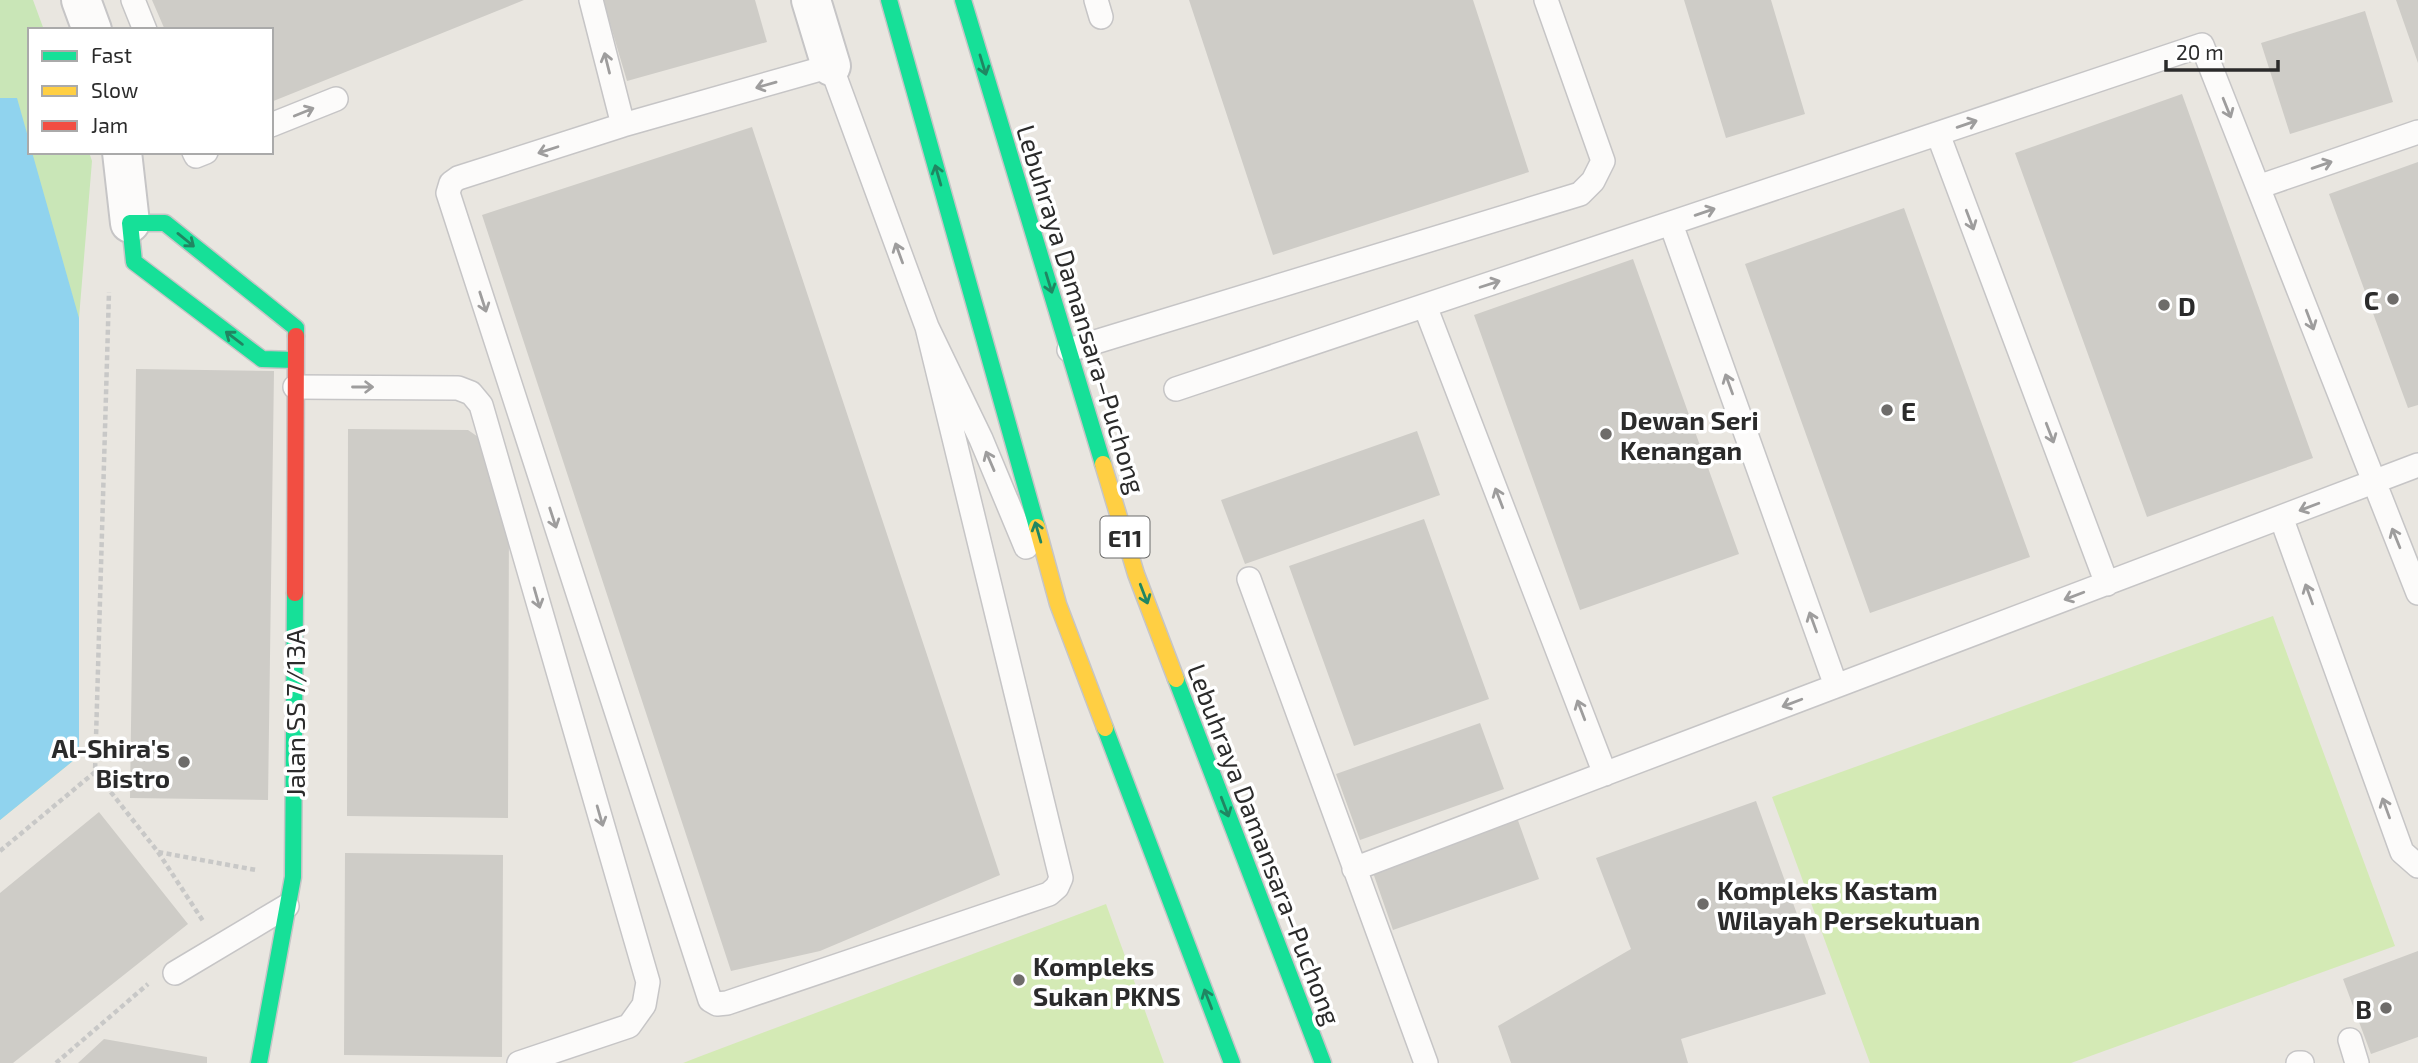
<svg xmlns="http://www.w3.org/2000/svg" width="2418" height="1063" font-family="'Exo 2',sans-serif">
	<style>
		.green { fill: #c9e6b7 }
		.pitch { fill: #d4eab5 }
		.water { fill: #90d3ee }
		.building { fill: #ceccc7 }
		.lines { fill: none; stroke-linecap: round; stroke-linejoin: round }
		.lane-casing { stroke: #c6c5c6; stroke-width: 26 }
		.street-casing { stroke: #c6c5c6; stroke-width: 42 }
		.fast-casing { stroke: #c6c5c6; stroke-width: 19 }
		.slow-casing { stroke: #c6c5c6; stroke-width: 19 }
		.jam-casing { stroke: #c6c5c6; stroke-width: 19 }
		.path { stroke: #c8c8c7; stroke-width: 4.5; stroke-dasharray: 5 3.5; stroke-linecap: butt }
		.lane { stroke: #fcfbfa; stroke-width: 23 }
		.street { stroke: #fcfbfa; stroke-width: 38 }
		.fast { stroke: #16e098; stroke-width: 16 }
		.slow { stroke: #ffcf43; stroke-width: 16 }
		.jam { stroke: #f24e42; stroke-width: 16 }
		.oneway { stroke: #9e9d9d }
		.oneway2 { stroke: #208662 }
		.poi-dot { fill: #6e6c6a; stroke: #fff; stroke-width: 2.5 }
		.labels { text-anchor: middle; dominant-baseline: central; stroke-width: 7; stroke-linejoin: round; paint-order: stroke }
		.shield { fill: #fff; stroke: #6b6b6b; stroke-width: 2 }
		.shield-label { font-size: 24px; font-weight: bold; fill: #2b2b2b }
		.poi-label { font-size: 26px; font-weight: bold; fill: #2b2b2b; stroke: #fff; text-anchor: start }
		.street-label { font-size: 26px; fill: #2b2b2b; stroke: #fff }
	</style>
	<rect width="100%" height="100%" fill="#e9e6e0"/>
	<path class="green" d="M0,0H33L44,30H30V152H89L92,161L79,318V756L0,820Z"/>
	<path class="pitch" d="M2273,616L2395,946L2071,1063H1870L1772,797Z
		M1106,904L1164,1063H683L701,1056Z"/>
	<path class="water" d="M0,98H17L30,144V152H32L79,318V756L0,820Z"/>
	<path class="building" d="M152,0H524L271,102V30H165Z
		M603,0H755L767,42L627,81Z
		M1189,0H1473L1529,172L1273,255Z
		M1684,0H1771L1805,114L1726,138Z
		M2396,0H2418V63Z
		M2365,11L2393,102L2290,134L2261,43Z
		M2182,94L2313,458L2147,517L2015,153Z
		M752,127L1000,875L820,951L731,971L482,215Z
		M2418,162V405L2408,408L2329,194Z
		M1904,208L2030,557L1870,613L1745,264Z
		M1633,259L1739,554L1580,610L1474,315Z
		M136,369L274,371L268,800L130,798Z
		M348,429L468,430L490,445L509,516L508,818L347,816Z
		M1417,431L1440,495L1245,564L1221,500Z
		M1424,519L1489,699L1354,746L1289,566Z
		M1480,723L1504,789L1360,840L1336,774Z
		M1756,801L1826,994L1681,1039L1688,1063H1511L1498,1026L1631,949L1596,858Z
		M99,812L188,924L13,1063H0V893Z
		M1515,812L1539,879L1393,930L1370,864Z
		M345,853L503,855L502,1057L344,1055Z
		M2418,951V1037L2371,1054L2343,979Z
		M104,1039L207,1057V1063H78Z"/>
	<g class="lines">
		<defs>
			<path id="lane" d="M133,0L145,30
				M591,0L623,125
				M1096,0L1101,17
				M271,125L336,99
				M1938,134L2107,584
				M194,152L196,156L206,152
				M2258,187L2418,132
				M1671,224L1836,686
				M1425,306L1605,774
				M927,327L1061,878L1057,887L1049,894L727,1003L717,1004L710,1000L448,193L451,183L458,178L623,125L831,66L927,327L981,439L1026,547
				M1069,350L1580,194L1593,181L1603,161L1546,0
				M295,387L458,388L471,393L481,405L648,982L644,1005L629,1026L519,1063
				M1176,389L2202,45L2418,593
				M2281,517L2402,852L2418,866
				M1249,579L1426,1063
				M1354,869L2418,465
				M175,973L287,906
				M2350,1040L2357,1063
				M2298,1063H2302"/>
			<path id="street" d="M81,0L92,30
				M811,0L831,66
				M122,152L130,223"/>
			<path id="fast" d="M889,0L1037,527
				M963,0L1103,464
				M295,360L262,359L134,262L130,223H165L296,328V336
				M1176,679L1323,1063
				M1105,728L1232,1063
				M259,1063L293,877L295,593"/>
			<path id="slow" d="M1103,464L1136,574L1176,679
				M1037,527L1058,604L1105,728"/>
			<path id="jam" d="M295,593L296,336"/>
		</defs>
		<use href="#lane" class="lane-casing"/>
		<use href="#street" class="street-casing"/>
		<use href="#fast" class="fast-casing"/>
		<use href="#slow" class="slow-casing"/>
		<use href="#jam" class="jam-casing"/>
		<path class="path" d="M95,772L158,852L256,870
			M0,851L95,772L109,292
			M158,852L203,921
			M56,1063L148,984"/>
		<use href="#lane" class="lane"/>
		<use href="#street" class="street"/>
		<use href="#fast" class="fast"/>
		<use href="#slow" class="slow"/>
		<use href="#jam" class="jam"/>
	</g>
	<defs><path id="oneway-shaft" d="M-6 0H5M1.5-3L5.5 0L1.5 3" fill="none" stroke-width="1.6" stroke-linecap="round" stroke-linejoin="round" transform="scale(1.75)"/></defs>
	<g class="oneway">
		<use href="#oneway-shaft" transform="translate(607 63) rotate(-104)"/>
		<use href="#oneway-shaft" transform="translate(766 85) rotate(164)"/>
		<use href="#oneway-shaft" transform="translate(2227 108) rotate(68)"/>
		<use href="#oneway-shaft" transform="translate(304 112) rotate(-22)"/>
		<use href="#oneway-shaft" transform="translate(1967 124) rotate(-19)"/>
		<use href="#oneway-shaft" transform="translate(548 150) rotate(162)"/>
		<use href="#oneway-shaft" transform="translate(2322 165) rotate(-19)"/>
		<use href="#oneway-shaft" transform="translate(1705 212) rotate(-19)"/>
		<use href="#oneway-shaft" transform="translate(1970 220) rotate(69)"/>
		<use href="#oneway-shaft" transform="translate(899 253) rotate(-110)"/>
		<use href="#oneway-shaft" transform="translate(1490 284) rotate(-18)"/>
		<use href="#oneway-shaft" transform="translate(483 302) rotate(72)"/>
		<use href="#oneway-shaft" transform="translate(2310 320) rotate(69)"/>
		<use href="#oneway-shaft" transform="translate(1729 384) rotate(-110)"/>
		<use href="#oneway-shaft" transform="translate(363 387)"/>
		<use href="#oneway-shaft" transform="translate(2050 433) rotate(69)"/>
		<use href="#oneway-shaft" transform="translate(990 461) rotate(-113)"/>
		<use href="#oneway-shaft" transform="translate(1499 498) rotate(-111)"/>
		<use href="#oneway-shaft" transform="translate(2309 507) rotate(159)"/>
		<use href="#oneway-shaft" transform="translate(553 518) rotate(72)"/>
		<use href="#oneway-shaft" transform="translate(2396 538) rotate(-112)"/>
		<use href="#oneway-shaft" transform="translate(2309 594) rotate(-110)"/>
		<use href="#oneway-shaft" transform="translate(2074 596) rotate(159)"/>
		<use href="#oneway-shaft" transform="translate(537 598) rotate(74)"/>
		<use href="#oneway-shaft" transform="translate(1813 622) rotate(-110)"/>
		<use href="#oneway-shaft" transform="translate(1792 703) rotate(159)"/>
		<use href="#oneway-shaft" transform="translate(1581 710) rotate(-111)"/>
		<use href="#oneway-shaft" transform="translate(2386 808) rotate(-110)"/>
		<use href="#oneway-shaft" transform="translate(600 816) rotate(74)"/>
	</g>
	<g class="oneway2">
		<use href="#oneway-shaft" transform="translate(983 65) rotate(73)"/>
		<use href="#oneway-shaft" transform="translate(938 175) rotate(-106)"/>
		<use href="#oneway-shaft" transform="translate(186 240) rotate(39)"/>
		<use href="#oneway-shaft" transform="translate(1049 283) rotate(73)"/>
		<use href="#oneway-shaft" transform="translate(234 338) rotate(-143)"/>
		<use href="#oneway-shaft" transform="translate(1038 532) rotate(-106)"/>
		<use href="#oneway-shaft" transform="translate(1144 594) rotate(69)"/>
		<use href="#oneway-shaft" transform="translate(1225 807) rotate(69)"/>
		<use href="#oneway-shaft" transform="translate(1208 999) rotate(-111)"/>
	</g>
	<g class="poi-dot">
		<circle cx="2393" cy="299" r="7"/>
		<circle cx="2164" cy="305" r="7"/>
		<circle cx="1887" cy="410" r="7"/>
		<circle cx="1606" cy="434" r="7"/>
		<circle cx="184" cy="762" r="7"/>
		<circle cx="1703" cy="904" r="7"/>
		<circle cx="1019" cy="980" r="7"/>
		<circle cx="2386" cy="1008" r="7"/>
	</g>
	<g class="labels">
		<rect class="shield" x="1100.5" y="516.5" width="49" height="41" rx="5"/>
		<g class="shield-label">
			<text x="1125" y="537">E11</text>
		</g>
		<g class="poi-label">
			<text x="2379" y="299" text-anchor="end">C</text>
			<text x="2178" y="305">D</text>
			<text x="1901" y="410">E</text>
			<text x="1620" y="419">Dewan Seri<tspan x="1620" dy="30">Kenangan</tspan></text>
			<text x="170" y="747" text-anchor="end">Al-Shira's<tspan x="170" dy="30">Bistro</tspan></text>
			<text x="1717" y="889">Kompleks Kastam<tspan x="1717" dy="30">Wilayah Persekutuan</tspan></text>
			<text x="1033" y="965">Kompleks<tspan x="1033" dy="30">Sukan PKNS</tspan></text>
			<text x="2372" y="1008" text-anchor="end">B</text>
		</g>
		<g class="street-label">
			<text transform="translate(1082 309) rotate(73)">Lebuhraya Damansara–Puchong</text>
			<text transform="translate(294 713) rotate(-90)">Jalan SS 7/13A</text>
			<text transform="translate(1265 844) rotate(69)">Lebuhraya Damansara–Puchong</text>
		</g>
	</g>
	<rect x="28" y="28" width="245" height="126" fill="#ffffff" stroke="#aaaaaa" stroke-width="2"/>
	<rect x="42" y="51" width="35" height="10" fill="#16e098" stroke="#aaaaaa" stroke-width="2"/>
	<text x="91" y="63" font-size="21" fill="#2b2b2b">Fast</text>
	<rect x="42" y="86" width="35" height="10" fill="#ffcf43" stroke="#aaaaaa" stroke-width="2"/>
	<text x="91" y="98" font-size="21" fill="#2b2b2b">Slow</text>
	<rect x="42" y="121" width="35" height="10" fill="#f24e42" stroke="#aaaaaa" stroke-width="2"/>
	<text x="91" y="133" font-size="21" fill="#2b2b2b">Jam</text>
	<path d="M2166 60v10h112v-10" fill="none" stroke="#2b2b2b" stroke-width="3.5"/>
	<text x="2176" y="60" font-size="21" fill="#2b2b2b" stroke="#ffffff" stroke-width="5" paint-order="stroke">20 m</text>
</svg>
